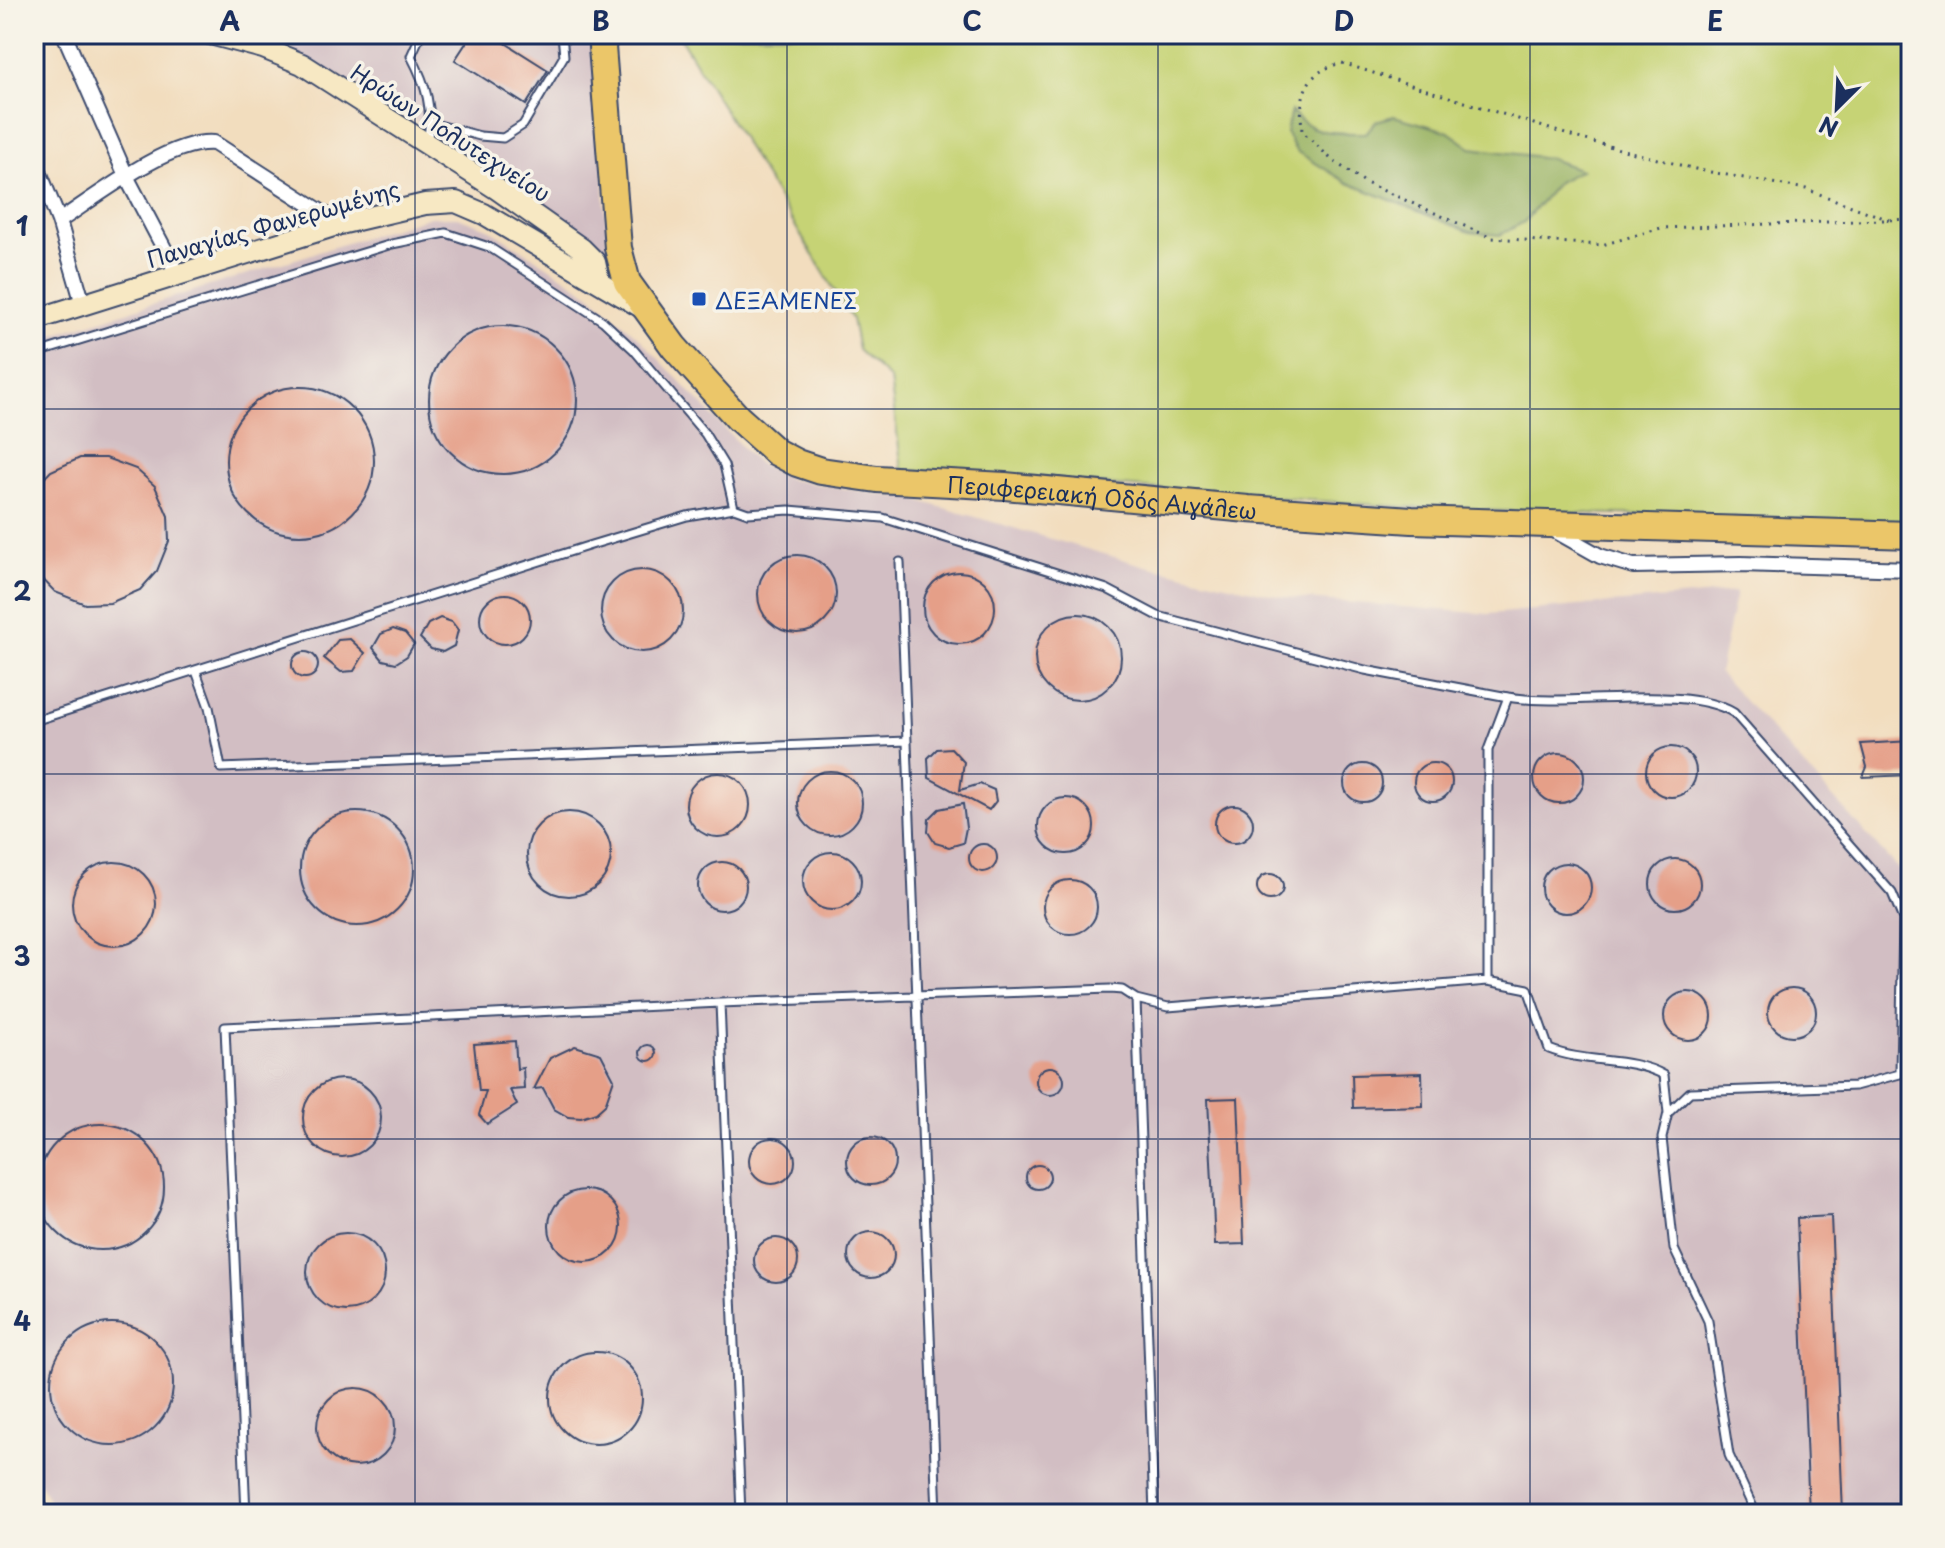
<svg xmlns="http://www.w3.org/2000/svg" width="1945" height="1548" font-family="'Playpen Sans',sans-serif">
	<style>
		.industrial { fill: #d2bec3 }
		.green { fill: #c6d374; stroke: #708169; stroke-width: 2 }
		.forest { fill: #9cb566; stroke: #5c7262; stroke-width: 2 }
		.building { fill: #e59f88 }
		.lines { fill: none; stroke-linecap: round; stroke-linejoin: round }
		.lane-casing { stroke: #3b496c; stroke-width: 11 }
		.street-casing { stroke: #3b496c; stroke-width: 18 }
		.secondary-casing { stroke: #3b496c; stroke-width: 24 }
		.highway-casing { stroke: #3b496c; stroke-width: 30 }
		.path { stroke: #3b496c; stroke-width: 3; stroke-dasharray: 2 6; stroke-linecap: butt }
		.lane { stroke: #fff; stroke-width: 7 }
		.street { stroke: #fff; stroke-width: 14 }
		.secondary { stroke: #f7e8c3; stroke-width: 20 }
		.highway { stroke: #ebc669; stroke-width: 26 }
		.grid { fill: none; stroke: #1b2f5e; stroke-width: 2; stroke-opacity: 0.55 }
		.transit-dot { fill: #1a4fb4; stroke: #f7f3e8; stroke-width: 3 }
		.labels { text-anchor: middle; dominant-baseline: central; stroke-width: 7; stroke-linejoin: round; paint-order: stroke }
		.street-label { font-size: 22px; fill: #1b2f5e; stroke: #f7f3e8 }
		.transit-label { font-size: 22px; fill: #164399; stroke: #f7f3e8; text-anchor: start }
		.neatline { fill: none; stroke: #1b2f5e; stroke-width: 3 }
		.grid-label { font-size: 26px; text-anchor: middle; font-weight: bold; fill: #1b2f5e }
	</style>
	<rect width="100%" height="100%" fill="#f7f3e8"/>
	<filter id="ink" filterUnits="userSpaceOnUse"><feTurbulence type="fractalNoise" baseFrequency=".0125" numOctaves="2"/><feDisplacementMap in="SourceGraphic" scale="16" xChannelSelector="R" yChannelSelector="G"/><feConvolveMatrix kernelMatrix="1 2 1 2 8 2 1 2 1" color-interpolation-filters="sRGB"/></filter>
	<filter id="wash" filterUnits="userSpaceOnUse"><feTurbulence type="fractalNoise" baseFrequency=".006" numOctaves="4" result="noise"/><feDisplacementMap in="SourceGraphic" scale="32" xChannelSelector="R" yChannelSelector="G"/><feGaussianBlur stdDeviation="1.8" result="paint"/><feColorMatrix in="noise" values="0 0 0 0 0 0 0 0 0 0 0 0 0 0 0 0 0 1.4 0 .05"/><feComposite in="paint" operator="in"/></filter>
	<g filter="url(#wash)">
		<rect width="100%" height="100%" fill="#f2ddbe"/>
		<path class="industrial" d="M304,34H597L607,250L386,100L291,52Z
			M430,217H457L488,228L587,292L639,338L756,462L791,480L916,500L1146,566L1283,597L1488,614L1736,592L1719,673L1911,883V1514H55L34,1471V341Z"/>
		<path class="green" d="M678,34H1911V522L1430,509L902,470L890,379L858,350L852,319Z"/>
		<path class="forest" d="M1291,111C1313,136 1335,133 1366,133L1376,121L1394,116L1447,131L1471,148L1548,158L1581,170L1558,182L1524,222L1500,235L1470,232L1348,183L1296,151L1286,132Z"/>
		<g id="blocks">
			<path class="building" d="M472,34H491L548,70L526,105L455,60Z
				M429 400a74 74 0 1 1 148 0a74 74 0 1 1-148 0Z
				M226 461a74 74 0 1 1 148 0a74 74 0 1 1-148 0Z
				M80,458H106L136,469L155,486L168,516L169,541L157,571L140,590L110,603L85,604L55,592L34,570V489L51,471Z
				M758 594a39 39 0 1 1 78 0a39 39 0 1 1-78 0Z
				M601 611a41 41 0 1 1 82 0a41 41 0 1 1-82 0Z
				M923 608a36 36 0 1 1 72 0a36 36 0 1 1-72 0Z
				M480 619a25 25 0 1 1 50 0a25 25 0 1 1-50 0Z
				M1035 657a43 43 0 1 1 86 0a43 43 0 1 1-86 0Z
				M440,618L452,622L458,630L454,646L443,652L431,649L420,638L428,624Z
				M393,629L405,633L414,644L407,656L396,663L383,660L373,648L381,634Z
				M350,639L365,653L354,671L341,672L324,658L338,640Z
				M292 665a13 13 0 1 1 26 0a13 13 0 1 1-26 0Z
				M1911,741V775L1863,777L1867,767L1861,744Z
				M1646 772a25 25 0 1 1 50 0a25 25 0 1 1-50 0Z
				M951,748L964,762L960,790L980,784L994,790L996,801L989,810L929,778L928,758L937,749Z
				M1534 778a25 25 0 1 1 50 0a25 25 0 1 1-50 0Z
				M1414 782a19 19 0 1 1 38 0a19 19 0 1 1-38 0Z
				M1344 783a19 19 0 1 1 38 0a19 19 0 1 1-38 0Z
				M798 803a32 32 0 1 1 64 0a32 32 0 1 1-64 0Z
				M686 805a32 32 0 1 1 64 0a32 32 0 1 1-64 0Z
				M1038 826a28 28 0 1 1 56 0a28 28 0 1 1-56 0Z
				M963,804L966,828L963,843L949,847L935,843L928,832L929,819L939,809Z
				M1215 824a19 19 0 1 1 38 0a19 19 0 1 1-38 0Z
				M300 869a57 57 0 1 1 114 0a57 57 0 1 1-114 0Z
				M527 854a42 42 0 1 1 84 0a42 42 0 1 1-84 0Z
				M969 858a14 14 0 1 1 28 0a14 14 0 1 1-28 0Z
				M803 881a29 29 0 1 1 58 0a29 29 0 1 1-58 0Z
				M1650 884a25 25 0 1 1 50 0a25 25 0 1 1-50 0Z
				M698 886a24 24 0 1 1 48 0a24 24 0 1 1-48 0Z
				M72 904a42 42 0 1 1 84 0a42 42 0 1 1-84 0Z
				M1541 888a25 25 0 1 1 50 0a25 25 0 1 1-50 0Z
				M1257 887a13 13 0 1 1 26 0a13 13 0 1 1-26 0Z
				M1043 907a27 27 0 1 1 54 0a27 27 0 1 1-54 0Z
				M1768 1012a24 24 0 1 1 48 0a24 24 0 1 1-48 0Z
				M1664 1016a24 24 0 1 1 48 0a24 24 0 1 1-48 0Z
				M515,1041L517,1069L523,1068L524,1089L510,1090L517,1105L487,1124L479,1115L486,1091H479L474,1044Z
				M640 1053a8 8 0 1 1 16 0a8 8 0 1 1-16 0Z
				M575,1046L601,1054L614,1079L605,1105L596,1113L581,1118L568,1117L554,1109L543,1088L534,1089L550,1058Z
				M1036 1081a14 14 0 1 1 28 0a14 14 0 1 1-28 0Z
				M1422,1073L1423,1106L1353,1108L1352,1075Z
				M303 1118a39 39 0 1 1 78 0a39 39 0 1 1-78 0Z
				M1238,1098L1244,1244L1215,1245L1208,1099Z
				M38 1187a63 63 0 1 1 126 0a63 63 0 1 1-126 0Z
				M847 1161a24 24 0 1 1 48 0a24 24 0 1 1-48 0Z
				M749 1161a23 23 0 1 1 46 0a23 23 0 1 1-46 0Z
				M1026 1177a12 12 0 1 1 24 0a12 12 0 1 1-24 0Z
				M549 1226a36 36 0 1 1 72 0a36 36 0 1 1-72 0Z
				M1831,1216L1843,1514H1809L1797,1218Z
				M848 1255a23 23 0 1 1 46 0a23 23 0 1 1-46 0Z
				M307 1272a39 39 0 1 1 78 0a39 39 0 1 1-78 0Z
				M754 1260a22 22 0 1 1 44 0a22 22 0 1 1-44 0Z
				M51 1384a61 61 0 1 1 122 0a61 61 0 1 1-122 0Z
				M550 1398a46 46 0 1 1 92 0a46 46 0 1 1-92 0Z
				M317 1427a39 39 0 1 1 78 0a39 39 0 1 1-78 0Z"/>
		</g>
	</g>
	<g filter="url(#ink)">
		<use href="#blocks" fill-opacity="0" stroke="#3b496c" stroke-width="2"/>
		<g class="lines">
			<defs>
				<path id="lane" d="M421,34L411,56C426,84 434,110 427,142
					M431,123L480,136L503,138L523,125L564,56L562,34
					M34,354L392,244L446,233L489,247L603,321L634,350L705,434L724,465L734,508L748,513L789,510L883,518L1107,589L1158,616L1365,670L1508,697
					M900,562L937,1514
					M196,671L209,707L221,768L907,741
					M34,721L591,545L687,516L734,508
					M1488,981L1528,989L1549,1049C1586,1064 1629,1056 1664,1075L1668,1113L1662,1138L1674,1249L1708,1321L1729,1455L1756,1514
					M1136,999L1168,1007L1488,981V750L1508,697C1572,708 1685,683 1734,713L1892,893L1903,919L1900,1071
					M720,1003L741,1514
					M1668,1113L1690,1092L1855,1086L1911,1071
					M34,1492L47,1514
					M246,1514L225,1027L720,1003L1110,989L1122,990L1136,999L1154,1514"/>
				<path id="street" d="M64,34L127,178L178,275
					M34,159L59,221L83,304
					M59,221C97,196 170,139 214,143L340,224
					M1552,529L1600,556L1633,566L1741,564L1911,569"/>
				<path id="secondary" d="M210,34L263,48L302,64L497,189L582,249L595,262L599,281
					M34,320L340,224L425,204L456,202L484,214L641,307"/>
				<g id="highway">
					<path id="s1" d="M605,34L602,47L618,248L627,282L674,347L738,418L776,452L797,463L821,471L877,479L1005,486L1248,509L1412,520L1911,535"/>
				</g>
			</defs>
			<use href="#lane" class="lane-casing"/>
			<use href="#street" class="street-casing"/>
			<use href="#secondary" class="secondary-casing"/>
			<use href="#highway" class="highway-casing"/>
			<path class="path" d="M1889,220L1806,189L1699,170L1578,138L1342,63C1304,72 1299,95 1302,131L1332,160L1366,183L1492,238L1602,245L1661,228L1911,219"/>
			<use href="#lane" class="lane"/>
			<use href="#street" class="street"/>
			<use href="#secondary" class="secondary"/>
			<use href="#highway" class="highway"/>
		</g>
	</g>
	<path class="grid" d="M415,34V1514M787,34V1514M1158,34V1514M1530,34V1514M34,409H1911M34,774H1911M34,1139H1911"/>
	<rect class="transit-dot" x="691" y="291" width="16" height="16" rx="4"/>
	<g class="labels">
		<g class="street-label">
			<text transform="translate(451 132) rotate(33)">Ηρώων Πολυτεχνείου</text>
			<text transform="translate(273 223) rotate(-16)">Παναγίας Φανερωμένης</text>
			<text stroke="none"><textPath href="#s1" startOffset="808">Περιφερειακή Οδός Αιγάλεω</textPath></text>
		</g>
		<g class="transit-label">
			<text x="715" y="299">ΔΕΞΑΜΕΝΕΣ</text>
		</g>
	</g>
	<rect width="1945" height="1548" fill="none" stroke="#f7f3e8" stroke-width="88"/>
	<g transform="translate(1837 108) rotate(204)" stroke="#f7f3e8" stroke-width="6" paint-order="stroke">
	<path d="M0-6L14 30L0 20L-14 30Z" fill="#1b2f5e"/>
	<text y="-12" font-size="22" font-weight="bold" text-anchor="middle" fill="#1b2f5e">N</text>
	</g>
	<rect x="44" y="44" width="1857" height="1460" class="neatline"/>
	<g class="grid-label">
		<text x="230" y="31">A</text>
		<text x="601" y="31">B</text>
		<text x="972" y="31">C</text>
		<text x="1344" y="31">D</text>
		<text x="1715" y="31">E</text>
		<text x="22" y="236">1</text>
		<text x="22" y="601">2</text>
		<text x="22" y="966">3</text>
		<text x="22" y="1331">4</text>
	</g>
</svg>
